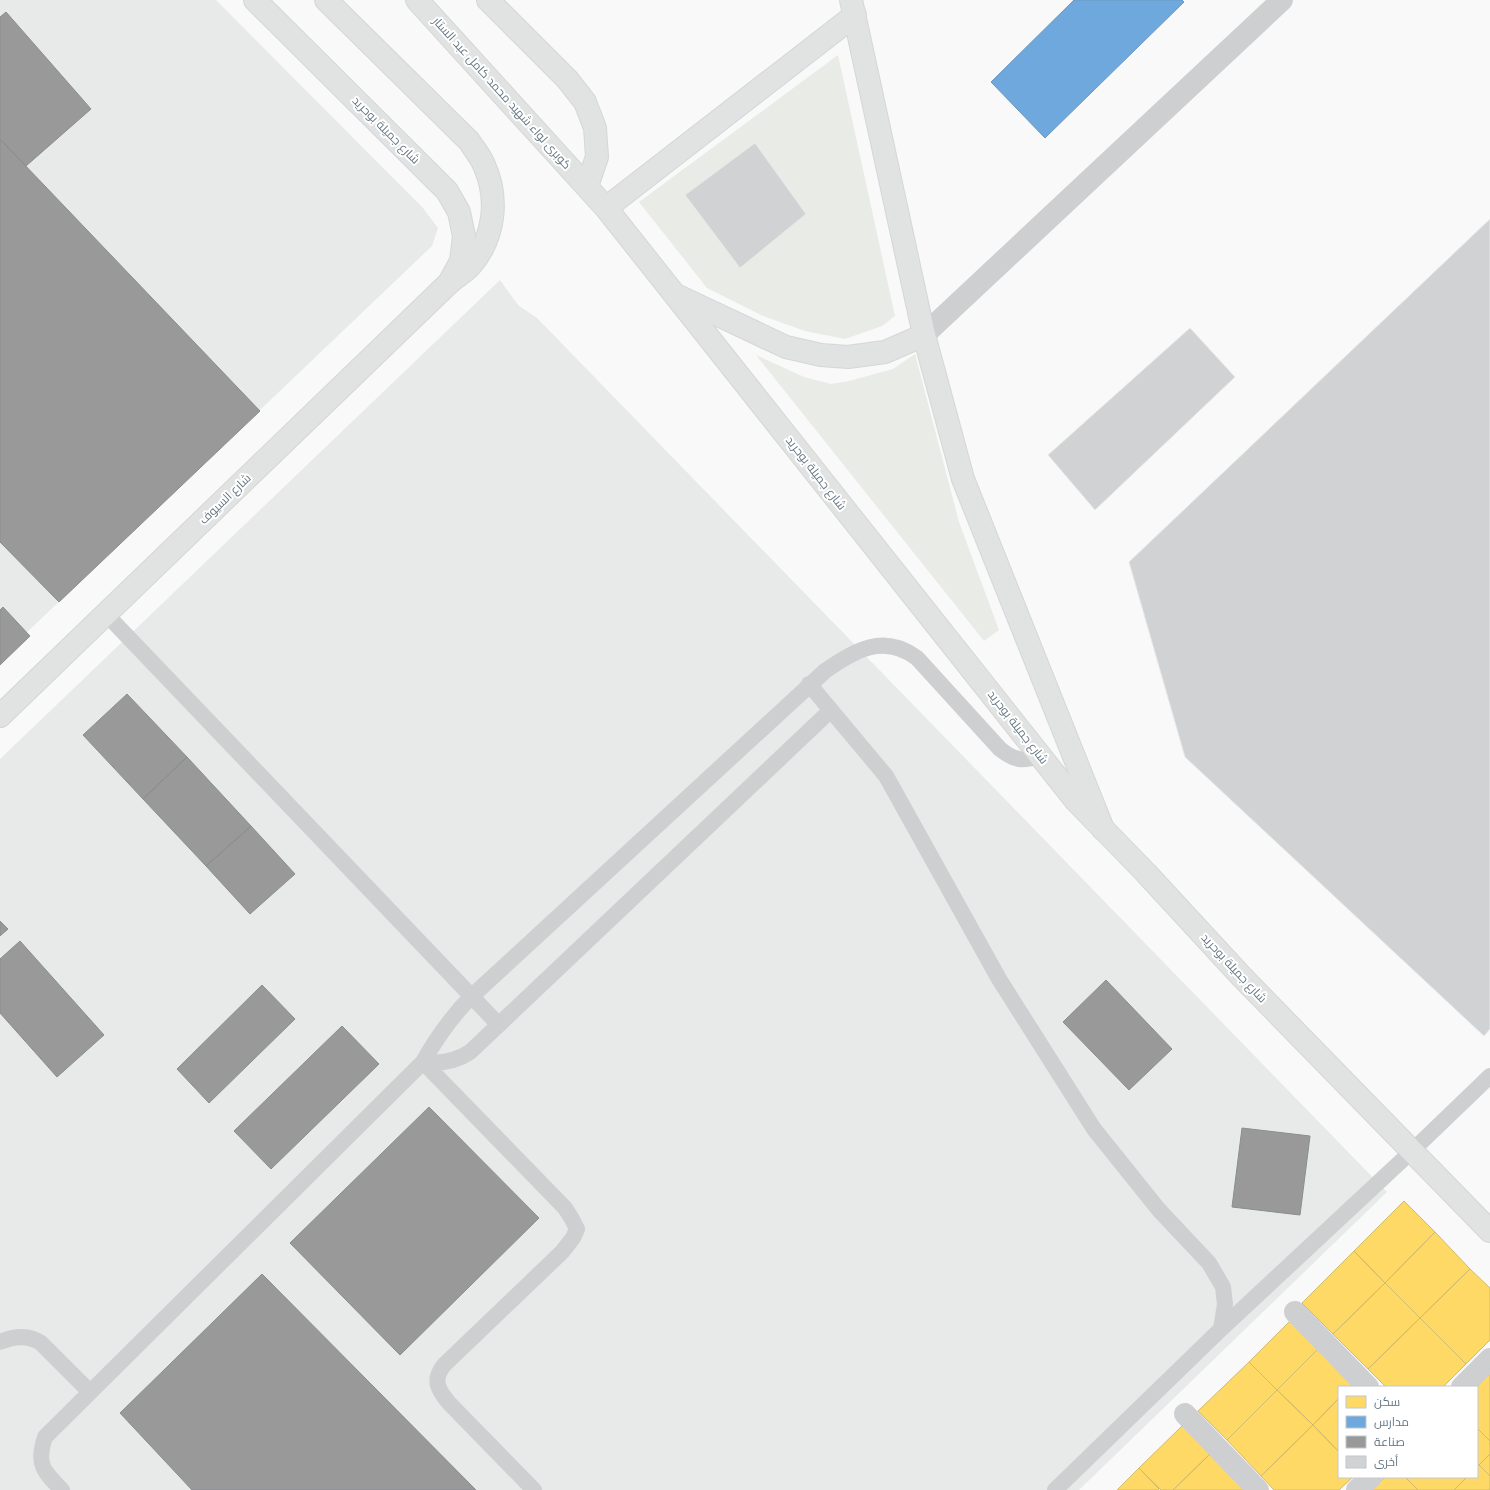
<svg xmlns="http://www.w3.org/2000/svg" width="1490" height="1490" font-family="'DM Sans',Cairo,sans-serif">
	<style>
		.built { fill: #e8e9e9 }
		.green { fill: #e8ebe6 }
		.homes { fill: #ffd966; stroke: #d1bb6f }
		.schools { fill: #6fa8dc; stroke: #6c99c1 }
		.industry { fill: #999; stroke: #898e92 }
		.building { fill: #d0d2d3; stroke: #e8e8e8 }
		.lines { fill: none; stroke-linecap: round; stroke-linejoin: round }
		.secondary-casing { stroke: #d5d6d7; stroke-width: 24 }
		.primary-casing { stroke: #d5d6d7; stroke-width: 24 }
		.lane { stroke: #cecfd0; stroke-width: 16 }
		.street { stroke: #cecfd0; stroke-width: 22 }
		.secondary { stroke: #e1e2e2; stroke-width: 22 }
		.primary { stroke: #e1e2e2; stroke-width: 22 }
		.labels { text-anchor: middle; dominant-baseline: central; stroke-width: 4; stroke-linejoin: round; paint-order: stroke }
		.street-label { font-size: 12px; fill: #657683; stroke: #fff }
	</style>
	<rect width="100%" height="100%" fill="#f9f9f9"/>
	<path class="built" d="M0,0H216L423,208L438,228L432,246L0,658Z
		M500,280L518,305L537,318L1387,1192L1079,1490H0V759Z"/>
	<path class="green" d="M838,55L895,316L882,326L845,339L805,331L763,316L707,288L639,202Z
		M915,354L959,522L999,630L984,641L756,355L804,377L831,384L849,381L893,369Z"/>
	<path class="homes" d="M1404,1201L1435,1232L1385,1283L1354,1251Z
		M1435,1232L1470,1269L1420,1318L1385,1283Z
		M1354,1251L1385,1283L1333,1334L1302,1303Z
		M1470,1269L1490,1288V1340L1466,1364L1420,1318Z
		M1385,1283L1420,1318L1368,1369L1333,1334Z
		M1293,1318L1320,1347L1277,1390L1249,1362Z
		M1420,1318L1466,1364L1443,1387H1386L1368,1369Z
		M1320,1347L1354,1382L1350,1387H1339V1398L1313,1425L1277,1390Z
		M1249,1362L1277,1390L1227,1440L1198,1411Z
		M1490,1371V1441L1477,1428V1387Z
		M1277,1390L1313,1425L1261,1476L1227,1440Z
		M1339,1398V1452L1313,1425Z
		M1183,1425L1210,1454L1173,1490H1161L1139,1468Z
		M1313,1425L1339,1452V1477H1353L1339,1490H1274L1261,1476Z
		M1477,1428L1490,1441V1454L1477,1467Z
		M1210,1454L1244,1490H1173Z
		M1490,1454V1476L1479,1465Z
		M1479,1465L1490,1476V1490H1454L1467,1477H1477V1467Z
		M1139,1468L1159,1489L1158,1490H1117Z
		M1385,1477H1405L1418,1490H1372Z
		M1405,1477H1467L1454,1490H1418Z"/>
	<path class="schools" d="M1074,0H1182L1184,2L1045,138L991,82Z"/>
	<path class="industry" d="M6,12L91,109L26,166L0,139V17Z
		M0,139L260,411L59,602L0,542Z
		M3,607L30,636L0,665V610Z
		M127,694L187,757L143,799L83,735Z
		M187,757L251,826L206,866L143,799Z
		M251,826L295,874L250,914L206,866Z
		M0,921L8,929L0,936Z
		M20,941L104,1035L57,1077L0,1013V959Z
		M1106,980L1172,1049L1129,1090L1063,1022Z
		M262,985L295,1019L209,1103L177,1069Z
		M342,1026L379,1064L271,1169L234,1131Z
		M429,1107L539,1218L400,1355L290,1243Z
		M1242,1128L1310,1136L1300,1215L1232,1207Z
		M262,1274L476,1490H192L120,1413Z"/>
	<path class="building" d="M755,143L806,214L740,268L685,195Z
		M1490,219V1029L1484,1036L1185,757L1129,562Z
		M1190,328L1235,377L1095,510L1048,455Z"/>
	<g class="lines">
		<defs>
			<path id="secondary" d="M851,0L924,335L963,479L1103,829
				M0,716L449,283L461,261L464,236L459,212L447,191L255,0"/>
			<path id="primary" d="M326,0L469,141C474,149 481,157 484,165C499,198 495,237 471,265C465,272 456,277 449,283
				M417,0L606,208L1076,801L1146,873L1241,976L1490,1231
				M488,0L567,79L585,102L595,128L597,157L587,186
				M606,208L855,15
				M678,296L786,347L821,355L848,357L885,352L924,335"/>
		</defs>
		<use href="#secondary" class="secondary-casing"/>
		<use href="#primary" class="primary-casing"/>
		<path class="lane" d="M106,614L499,1025
			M809,684L886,776L999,979L1094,1129L1159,1210L1209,1263L1223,1287L1225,1304L1221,1329
			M423,1062L565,1208L572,1219L577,1229L573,1238L562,1252L444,1365C432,1380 438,1390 449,1403L534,1490
			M423,1062C440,1064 455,1062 470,1052L831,710
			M0,1342C14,1336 29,1335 41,1343L90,1392
			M62,1490C43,1471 36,1464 45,1437L423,1062C437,1037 452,1016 472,996L825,671C855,650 884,633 917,658L1000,749C1015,761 1023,762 1040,755
			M1055,1490L1221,1329L1412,1151L1490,1076"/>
		<path class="street" d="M924,335L1282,0
			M1295,1312L1368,1387
			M1462,1387L1490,1359
			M1185,1414L1258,1490
			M1357,1490L1371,1477"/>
		<use href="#secondary" class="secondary"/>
		<use href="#primary" class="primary"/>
	</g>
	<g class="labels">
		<g class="street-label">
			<text transform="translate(502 93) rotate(48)">كوبرى لواء شهيد محمد كامل عبد الستار</text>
			<text transform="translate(386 130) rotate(45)">شارع جميلة بوحريد</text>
			<text transform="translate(816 473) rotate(52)">شارع جميلة بوحريد</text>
			<text transform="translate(225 499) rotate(-44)">شارع السيوف</text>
			<text transform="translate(1018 727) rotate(52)">شارع جميلة بوحريد</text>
			<text transform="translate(1234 968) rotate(47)">شارع جميلة بوحريد</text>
		</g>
	</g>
	<rect x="1338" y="1386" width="140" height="92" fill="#ffffff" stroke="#c1c8cd"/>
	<rect x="1346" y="1396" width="20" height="12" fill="#ffd966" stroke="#c1c8cd"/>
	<text x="1374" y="1406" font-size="12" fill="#657683">سكن</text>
	<rect x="1346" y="1416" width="20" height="12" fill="#6fa8dc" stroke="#c1c8cd"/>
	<text x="1374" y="1426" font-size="12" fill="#657683">مدارس</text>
	<rect x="1346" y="1436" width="20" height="12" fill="#999999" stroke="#c1c8cd"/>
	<text x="1374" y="1446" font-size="12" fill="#657683">صناعة</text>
	<rect x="1346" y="1456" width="20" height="12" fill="#d0d2d3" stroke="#c1c8cd"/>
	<text x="1374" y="1466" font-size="12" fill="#657683">أخرى</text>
</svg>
